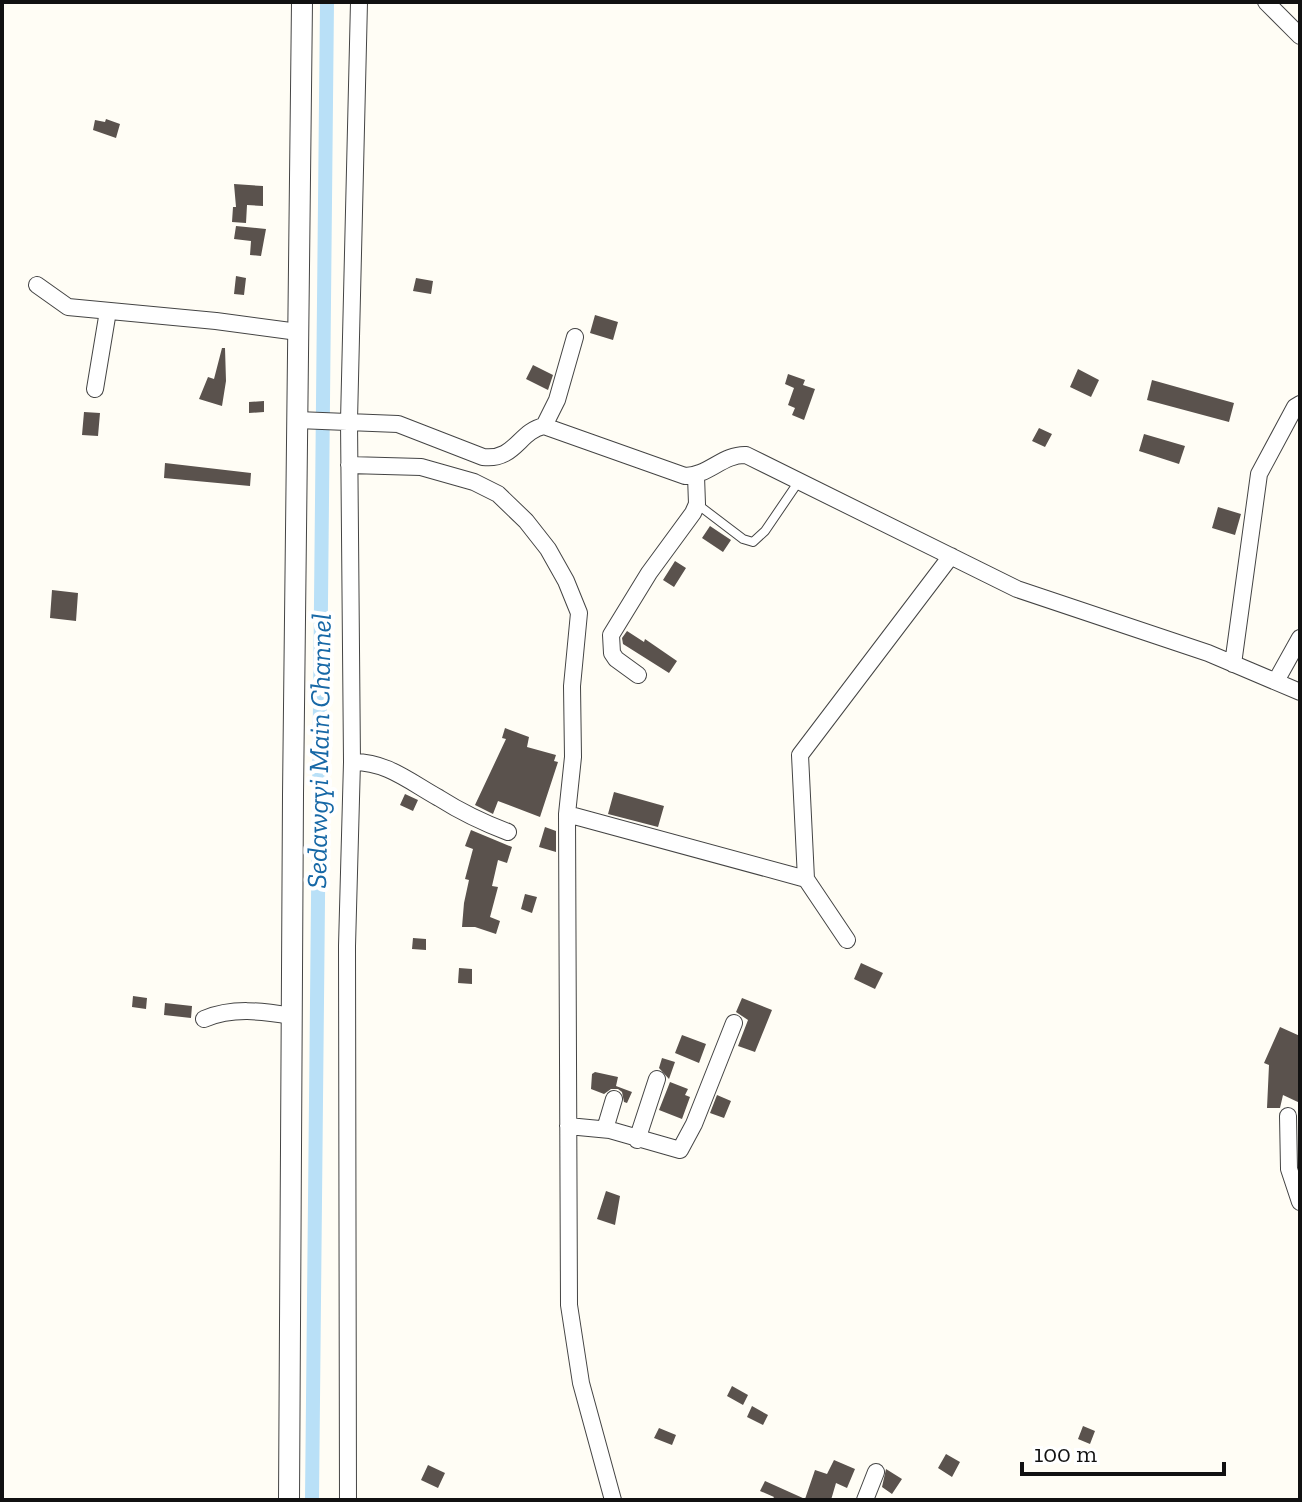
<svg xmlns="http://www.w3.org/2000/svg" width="1302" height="1502" font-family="'Zilla Slab',serif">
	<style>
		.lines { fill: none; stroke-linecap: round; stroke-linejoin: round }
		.canal { stroke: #b9e0f7; stroke-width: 14 }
		.building { fill: #5a524d }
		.service-casing { stroke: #444; stroke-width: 10 }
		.minor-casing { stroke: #444; stroke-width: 18 }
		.tertiary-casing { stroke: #444; stroke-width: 22 }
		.service { stroke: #fff; stroke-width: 8 }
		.minor { stroke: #fff; stroke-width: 16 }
		.tertiary { stroke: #fff; stroke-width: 20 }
		.labels { text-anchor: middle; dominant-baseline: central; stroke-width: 8; stroke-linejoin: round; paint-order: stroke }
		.water-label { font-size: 28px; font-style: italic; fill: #1768a6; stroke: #fff }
	</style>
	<rect width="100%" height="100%" fill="#fffdf5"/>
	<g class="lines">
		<path class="canal" d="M312,1500L327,2"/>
	</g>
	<path class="building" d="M106,119L120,124L116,138L93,130L95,120L105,122Z
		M234,184L263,186V206L247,205L246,223L232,222L233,207H236Z
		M236,226L266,229L261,256L250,255L251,241L234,239Z
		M236,276L246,278L244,295L234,294Z
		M416,278L433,281L431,294L413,291Z
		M595,315L618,322L613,340L590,333Z
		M222,348H225L226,381L222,406L199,399L208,377L214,379Z
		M533,365L553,375L548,390L526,379Z
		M1078,369L1099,380L1091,397L1070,387Z
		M788,374L805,380L803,385L815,389L804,420L792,415L795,408L788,405L794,388L785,384Z
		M1152,380L1234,403L1229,422L1147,400Z
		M264,401V412L249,413V402Z
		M84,412L100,413L98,436L82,435Z
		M1039,428L1052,434L1045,447L1032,441Z
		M1144,434L1185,446L1179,464L1139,451Z
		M165,463L251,473L250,486L164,478Z
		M1218,507L1241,514L1235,535L1212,528Z
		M710,526L731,540L723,552L702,538Z
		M675,561L686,568L674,587L663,580Z
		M52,590L78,593L76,621L50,618Z
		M627,631L644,642L645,639L677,661L669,673L623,644L622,638Z
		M505,728L529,737L527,747L556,755L554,761L558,762L540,817L498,801L493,814L475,805L506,739L502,738Z
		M614,792L664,806L658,827L608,814Z
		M405,794L418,800L413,811L400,805Z
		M545,827L556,831V852L539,847Z
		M471,830L512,847L507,863L498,860L492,886L498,887L490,917L500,921L496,934L475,927H462L464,903L469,880L465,879L473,849L465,846Z
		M525,894L537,897L532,913L521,909Z
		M413,938L426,939V950L412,949Z
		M861,963L883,973L875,989L854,979Z
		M459,968L472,969V984L458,983Z
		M133,996L147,998L146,1009L132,1007Z
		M742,998L772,1010L755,1052L738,1046L748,1020L736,1012Z
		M165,1003L192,1006L191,1018L164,1015Z
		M1280,1027L1300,1036V1103L1283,1095L1280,1108H1267L1269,1065L1264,1063Z
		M682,1035L706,1044L699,1063L675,1053Z
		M662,1058L675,1062L669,1079L659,1068Z
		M595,1072L618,1077L616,1086L632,1092L627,1103L624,1102L622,1092L618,1089H611L604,1094L591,1089L592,1074Z
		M670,1082L688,1089L685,1095L690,1097L682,1119L659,1110Z
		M717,1095L731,1101L724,1118L710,1113Z
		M606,1191L620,1196L615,1225L597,1219Z
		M732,1386L748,1395L743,1405L727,1396Z
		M752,1406L768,1415L763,1425L747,1417Z
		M1083,1426L1095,1431L1090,1444L1078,1439Z
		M659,1428L676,1435L672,1445L654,1438Z
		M946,1454L960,1462L952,1477L938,1468Z
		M834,1460L855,1469L847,1488L836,1483L831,1500H772L774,1497L760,1491L765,1481L805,1499L815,1470L827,1474Z
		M428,1465L445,1473L438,1488L421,1480Z
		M886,1469L902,1479L892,1494L882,1487Z"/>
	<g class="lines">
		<defs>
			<path id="service" d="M697,504L743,539L753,542L765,531L799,481"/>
			<path id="minor" d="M1266,2L1300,36
				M37,285L68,307L216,321L298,332
				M95,389L108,311
				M297,420L398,424L483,457C515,461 519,431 544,426L685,476C708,476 723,454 746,455L1017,589L1208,653L1300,692
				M544,426L557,400L575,337
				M349,465L421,467L474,482L498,494L526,521L548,549L566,581L579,613L572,686L573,757L567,814L569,1305L581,1383L613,1500
				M1233,664L1259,474L1295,407L1300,404
				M638,675L616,659L612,653L611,635L649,573L693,513L697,504L696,476
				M1276,681L1300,638
				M352,762C386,761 410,782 439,798C461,812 484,823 508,832
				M567,814L806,879L800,755L951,556
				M806,879L847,940
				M204,1019C233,1007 261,1011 292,1016
				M1288,1116L1289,1169L1300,1202
				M568,1126L610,1130L680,1150L694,1124L734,1023
				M605,1129L614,1099
				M637,1140L657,1079
				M348,1500L347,946L352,762L349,421L359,2
				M865,1500L876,1472"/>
			<path id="tertiary" d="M289,1500L293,795L302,2"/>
		</defs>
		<use href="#service" class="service-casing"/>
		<use href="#minor" class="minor-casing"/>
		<use href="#tertiary" class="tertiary-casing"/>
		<use href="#service" class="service"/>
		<use href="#minor" class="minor"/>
		<use href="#tertiary" class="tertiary"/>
	</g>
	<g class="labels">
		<g class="water-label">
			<text transform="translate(319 751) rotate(-89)">Sedawgyi Main Channel</text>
		</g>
	</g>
	<rect width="1302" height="1502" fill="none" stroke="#111111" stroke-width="8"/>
	<path d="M1022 1462v12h202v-12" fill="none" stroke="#111111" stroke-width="4"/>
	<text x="1034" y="1462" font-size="24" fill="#111111" stroke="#ffffff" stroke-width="6" paint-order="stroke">100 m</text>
</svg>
